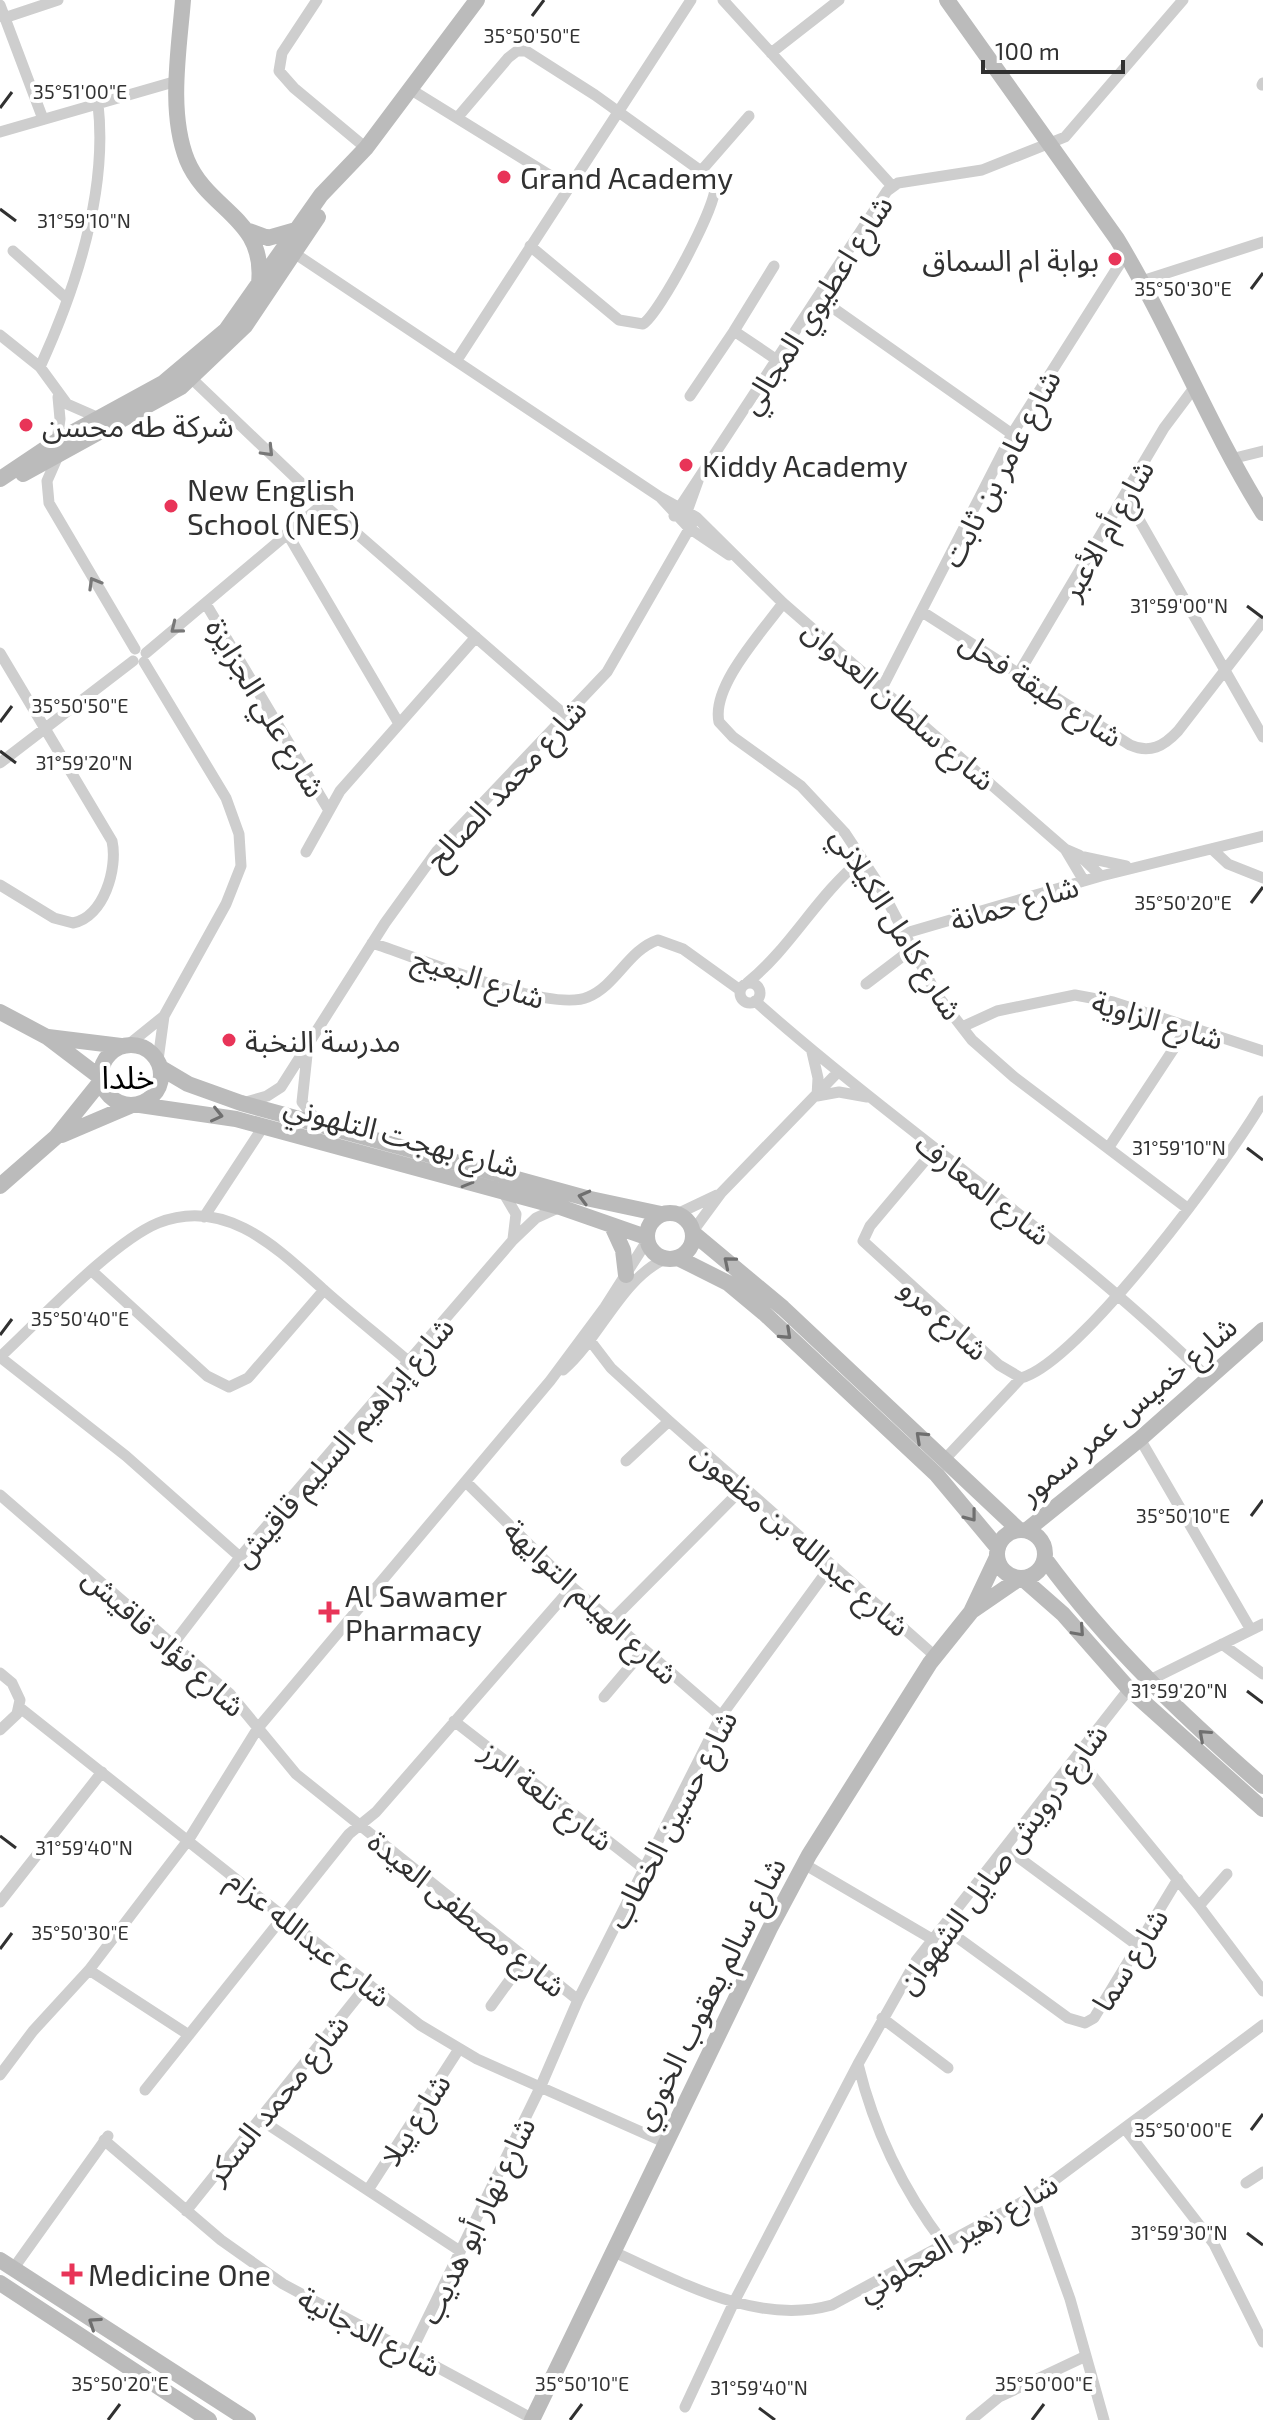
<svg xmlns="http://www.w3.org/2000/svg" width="1263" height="2420" font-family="'Exo 2','Noto Sans Arabic',sans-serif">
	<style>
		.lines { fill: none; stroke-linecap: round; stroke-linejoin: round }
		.street { stroke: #cecece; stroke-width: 11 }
		.secondary { stroke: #bbb; stroke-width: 16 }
		.oneway { stroke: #787878 }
		.oneway2 { stroke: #6f6f6f }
		.ticks { fill: none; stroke: #313131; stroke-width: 3 }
		.poi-dot { fill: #e83458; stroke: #fff; stroke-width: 3 }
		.labels { text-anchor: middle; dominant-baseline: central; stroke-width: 8; stroke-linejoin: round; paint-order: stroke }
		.poi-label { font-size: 30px; fill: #313131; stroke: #fff; text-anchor: start }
		.street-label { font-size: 30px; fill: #313131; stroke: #fff }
		.neighbourhood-label { font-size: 32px; fill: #000; stroke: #fff }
		.ticks-label { font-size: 20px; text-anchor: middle; fill: #313131; stroke: #fff; stroke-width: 8; stroke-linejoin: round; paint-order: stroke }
	</style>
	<rect width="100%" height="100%" fill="#fff"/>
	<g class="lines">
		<path class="street" d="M317,0L282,53L279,71L294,88L366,148
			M723,0L892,186
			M0,5L43,119
			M4,18L58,0
			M771,53L839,0
			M1262,85L1263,83
			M410,89L567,186
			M457,118L508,58L517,51H526L595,95L701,171L715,187C716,207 660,313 643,324L619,320L530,246
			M0,132L177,81
			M701,171L749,116
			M13,251L67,299
			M294,253L660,497L696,517L783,603L1065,849L1079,855L1101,876
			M774,266L734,331L777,360
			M1142,281L1263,242
			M819,298L1012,434
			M0,335L40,367L67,404L99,418
			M457,360L691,0
			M40,367C76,288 108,191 98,104
			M191,378L323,504L566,716
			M690,396L734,331
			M57,441L60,419L58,397
			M58,456L47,481L49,503L135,649
			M1231,459L1263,451
			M1125,495L1263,737
			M660,497L689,528L729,555
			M674,516L887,191L898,183L982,170L1065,137L1183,0
			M685,517L698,481
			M287,533L398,722
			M783,603C763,631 711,686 719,722L733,737L801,786L845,833L878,883L937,995L972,1040L1014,1077L1187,1208
			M206,604L328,809
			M924,613L1130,745C1150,754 1164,746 1178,731L1263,621
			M0,653L112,841C118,868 104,917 73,923L54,918L0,885
			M146,653L323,504
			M1020,671L1164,428L1194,388
			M883,686L1012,434L1126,254
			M0,763L133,661
			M1065,849L1084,881
			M1213,850L1228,864L1263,878
			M306,852L340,791L476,637
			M1084,857L1126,866
			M906,933L1101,876L1263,836
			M372,943C417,957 550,1014 588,997C617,985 628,950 658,940L683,949L740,990
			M747,983C791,948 817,895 862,859
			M740 993a10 10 0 1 1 20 0a10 10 0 1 1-20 0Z
			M866,984L912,949
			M755,1001C903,1132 1069,1241 1209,1379
			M962,1027L997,1011L1075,995L1113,1002L1263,1051
			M128,1045L164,1016L226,904L241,866L239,834L226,798L144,662
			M812,1052L818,1078L817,1096L839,1092L867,1097
			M307,1055L302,1102L319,1123
			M158,1060L164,1016
			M246,1102L267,1096L281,1087L385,923L437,851L607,672L696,517
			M1109,1147L1188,1027
			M934,1150L870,1226L863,1241L999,1365L1021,1378C1079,1363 1230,1159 1263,1101
			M503,1192L516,1214L513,1239
			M677,1214L717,1195
			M204,1217L263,1127
			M693,1231L721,1193L838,1072
			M93,1272L207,1376L229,1387L248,1378L324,1290
			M585,1334L611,1368L669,1421L935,1656
			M0,1357C39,1321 112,1242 158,1223C226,1196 278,1249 324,1290C351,1314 380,1337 408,1361
			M0,1357L126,1456L240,1557
			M563,1370C600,1338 621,1279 665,1259
			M1140,1439L1251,1630
			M945,1459L1021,1378
			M626,1461L669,1421
			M466,1482L572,1587L721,1716
			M0,1495L230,1694L296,1774L578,2000
			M610,1622L743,1488
			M173,1644L240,1557L513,1240L536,1218L560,1207
			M1222,1644L1263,1674
			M0,1673L12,1683L20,1700L17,1714L0,1730
			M1148,1681L1263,1624
			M604,1697L643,1651
			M19,1707L420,2025L477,2059L664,2142
			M454,1721L643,1868
			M1077,1757L1199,1906L1263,1991
			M1007,1849L1137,1945
			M804,1864L932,1939
			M0,1902L102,1772
			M1199,1906L1227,1874
			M943,1927L1068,2018L1085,2023L1094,2018L1178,1879
			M89,1970L189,2035
			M491,2006L525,1959
			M882,2018L948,2068
			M0,2075L33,2031L89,1970L189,1839L258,1728L550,1381L605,1307L647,1241
			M145,2090L349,1834L376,1812L572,1587
			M261,2120L460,2251
			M1126,2130L1214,2244L1263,2342
			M104,2140L221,2240L283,2284L533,2419
			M1246,2183L1263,2172
			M368,2190L459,2049
			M1033,2196L1070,2299L1104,2420
			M186,2211L367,1985
			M944,2244C903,2190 874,2130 858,2064L916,1961L1129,1689
			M614,2252C681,2282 757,2326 832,2305L1033,2196L1263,2025
			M13,2269L108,2136
			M411,2352L540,2088L578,2000L721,1716L830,1567
			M685,2407L734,2302L858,2064
			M971,2420L999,2397L1086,2356"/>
		<path class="secondary" d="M183,0C179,50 168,112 187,160C208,211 266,218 259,283
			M947,0L1117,239C1171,328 1208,425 1263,513
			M249,231L268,238L296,230
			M23,474L181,387L245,326L318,217
			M0,479L57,441L163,383L226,330L321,195L366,148L477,0
			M0,1012L47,1037L101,1078
			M48,1037L121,1046
			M101 1075a30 30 0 1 1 60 0a30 30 0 1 1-60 0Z
			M161,1068L188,1084L241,1103L586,1198L661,1214
			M140,1105L236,1119L560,1207L646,1237
			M62,1135L130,1106
			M0,1186L56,1137L101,1081
			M647 1236a23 23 0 1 1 46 0a23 23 0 1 1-46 0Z
			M612,1226L623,1250L626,1275
			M693,1233L783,1308L1018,1529
			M678,1258L728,1283L764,1313L937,1475L998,1548
			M997 1554a24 24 0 1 1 48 0a24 24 0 1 1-48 0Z
			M1027,1530L1140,1439L1263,1330
			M1045,1559C1108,1645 1184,1717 1263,1786
			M1022,1578L1063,1614L1129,1689L1263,1809
			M972,1611L1020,1578
			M0,2260L248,2420
			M0,2283L209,2420
			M532,2420L770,1928L809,1855L930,1663L971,1612L997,1557"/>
	</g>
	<defs><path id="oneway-chevron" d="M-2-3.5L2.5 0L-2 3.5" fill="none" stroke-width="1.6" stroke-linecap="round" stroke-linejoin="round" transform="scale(2)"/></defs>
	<g class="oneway">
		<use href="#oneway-chevron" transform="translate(268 451) rotate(46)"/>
		<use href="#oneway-chevron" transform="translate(94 583) rotate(-120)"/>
		<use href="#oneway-chevron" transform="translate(176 628) rotate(141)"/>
	</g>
	<g class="oneway2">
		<use href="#oneway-chevron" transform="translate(217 1115) rotate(13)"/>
		<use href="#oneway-chevron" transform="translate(468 1181) rotate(16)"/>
		<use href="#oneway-chevron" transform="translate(584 1197) rotate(-165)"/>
		<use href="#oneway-chevron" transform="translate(729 1262) rotate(-140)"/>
		<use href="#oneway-chevron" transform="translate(786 1334) rotate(43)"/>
		<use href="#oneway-chevron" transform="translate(921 1437) rotate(-137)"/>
		<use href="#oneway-chevron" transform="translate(971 1516) rotate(52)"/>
		<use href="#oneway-chevron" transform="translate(1079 1631) rotate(48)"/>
		<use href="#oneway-chevron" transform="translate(1204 1735) rotate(-138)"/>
		<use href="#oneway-chevron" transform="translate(94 2323) rotate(-146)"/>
	</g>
	<path class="ticks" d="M532,16L544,0M0,108L12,92M0,209L16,221M1251,289L1263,273M1247,606L1263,618M0,722L12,706M0,751L16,763M1251,903L1263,887M1247,1148L1263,1160M0,1335L12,1319M1251,1516L1263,1500M1247,1691L1263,1703M0,1836L16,1848M0,1949L12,1933M1251,2130L1263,2114M1247,2233L1263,2245M759,2408L775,2420M108,2420L120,2404M570,2420L582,2404M1032,2420L1044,2404"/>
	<g class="poi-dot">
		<circle cx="504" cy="177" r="8"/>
		<circle cx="1115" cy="259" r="8"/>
		<circle cx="26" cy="425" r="8"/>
		<circle cx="686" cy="465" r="8"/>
		<circle cx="171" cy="506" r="8"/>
		<circle cx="229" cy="1040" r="8"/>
		<path d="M325 1600h8v8h8v8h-8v8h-8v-8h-8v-8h8z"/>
		<path d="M68 2262h8v8h8v8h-8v8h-8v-8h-8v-8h8z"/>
	</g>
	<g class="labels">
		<g class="poi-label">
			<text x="520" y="177">Grand Academy</text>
			<text x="1099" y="259" text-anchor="end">بوابة ام السماق</text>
			<text x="42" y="425">شركة طه محسن</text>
			<text x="702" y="465">Kiddy Academy</text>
			<text x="187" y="489">New English<tspan x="187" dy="34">School (NES)</tspan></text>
			<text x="245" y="1040">مدرسة النخبة</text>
			<text x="345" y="1595">Al Sawamer<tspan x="345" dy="34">Pharmacy</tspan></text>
			<text x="88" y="2274">Medicine One</text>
		</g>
		<g class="street-label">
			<text transform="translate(815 304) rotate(-57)">شارع اعطيوي المجالي</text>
			<text transform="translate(1000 468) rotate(-62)">شارع عامر بن ثابت</text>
			<text transform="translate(1106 529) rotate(-60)">شارع أم الأعبر</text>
			<text transform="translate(1042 688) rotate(33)">شارع طبقة فحل</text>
			<text transform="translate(900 704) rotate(41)">شارع سلطان العدوان</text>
			<text transform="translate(267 707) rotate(59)">شارع علي الجزايزة</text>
			<text transform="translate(505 783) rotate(-47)">شارع محمد الصالح</text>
			<text transform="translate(1014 902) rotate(-16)">شارع حمانة</text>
			<text transform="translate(898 923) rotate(58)">شارع كامل الكيلاني</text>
			<text transform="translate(479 977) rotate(18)">شارع البعيج</text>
			<text transform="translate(1158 1019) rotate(17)">شارع الزاوية</text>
			<text transform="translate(402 1135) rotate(15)">شارع بهجت التلهوني</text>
			<text transform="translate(984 1188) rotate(38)">شارع المعارف</text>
			<text transform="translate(945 1318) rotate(42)">شارع مرو</text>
			<text transform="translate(1127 1409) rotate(-40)">شارع خميس عمر سمور</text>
			<text transform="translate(342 1441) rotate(-49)">شارع إبراهيم السليم قاقيش</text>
			<text transform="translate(802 1539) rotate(41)">شارع عبدالله بن مظعون</text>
			<text transform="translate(592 1601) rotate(43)">شارع الهيلم التوايهة</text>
			<text transform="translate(165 1641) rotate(42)">شارع فؤاد قاقيش</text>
			<text transform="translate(548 1795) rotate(38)">شارع تلعة الرز</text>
			<text transform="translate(671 1819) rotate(-62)">شارع حسين الخطاب</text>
			<text transform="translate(1001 1858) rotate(-53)">شارع درويش صايل الشهوان</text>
			<text transform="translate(468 1913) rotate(39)">شارع مصطفى العيدة</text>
			<text transform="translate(310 1937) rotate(39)">شارع عبدالله عزام</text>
			<text transform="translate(1129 1959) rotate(-58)">شارع سما</text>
			<text transform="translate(708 1993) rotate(-63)">شارع سالم يعقوب الخوري</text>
			<text transform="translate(276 2098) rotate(-51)">شارع محمد السكر</text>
			<text transform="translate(414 2119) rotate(-57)">شارع يبلا</text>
			<text transform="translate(476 2220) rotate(-64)">شارع نهار أبو هديب</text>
			<text transform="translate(957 2236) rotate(-30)">شارع زهير العجلوني</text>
			<text transform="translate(370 2331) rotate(28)">شارع الدجانية</text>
		</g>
		<g class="neighbourhood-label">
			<text x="128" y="1076">خلدا</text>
		</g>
	</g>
	<g class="ticks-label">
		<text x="532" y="43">35°50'50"E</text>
		<text x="80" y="99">35°51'00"E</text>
		<text x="84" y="228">31°59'10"N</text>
		<text x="1183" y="296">35°50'30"E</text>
		<text x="1179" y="613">31°59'00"N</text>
		<text x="80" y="713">35°50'50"E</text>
		<text x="84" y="770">31°59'20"N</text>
		<text x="1183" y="910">35°50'20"E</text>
		<text x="1179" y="1155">31°59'10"N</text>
		<text x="80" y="1326">35°50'40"E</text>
		<text x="1183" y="1523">35°50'10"E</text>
		<text x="1179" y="1698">31°59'20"N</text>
		<text x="84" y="1855">31°59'40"N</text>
		<text x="80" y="1940">35°50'30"E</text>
		<text x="1183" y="2137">35°50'00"E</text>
		<text x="1179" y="2240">31°59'30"N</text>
		<text x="120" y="2391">35°50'20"E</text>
		<text x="582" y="2391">35°50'10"E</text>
		<text x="1044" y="2391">35°50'00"E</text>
		<text x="759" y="2395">31°59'40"N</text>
	</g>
	<path d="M983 60v12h140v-12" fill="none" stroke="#313131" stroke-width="4"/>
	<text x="995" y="60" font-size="24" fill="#313131" stroke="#ffffff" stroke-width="6" paint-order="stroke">100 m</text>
</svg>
